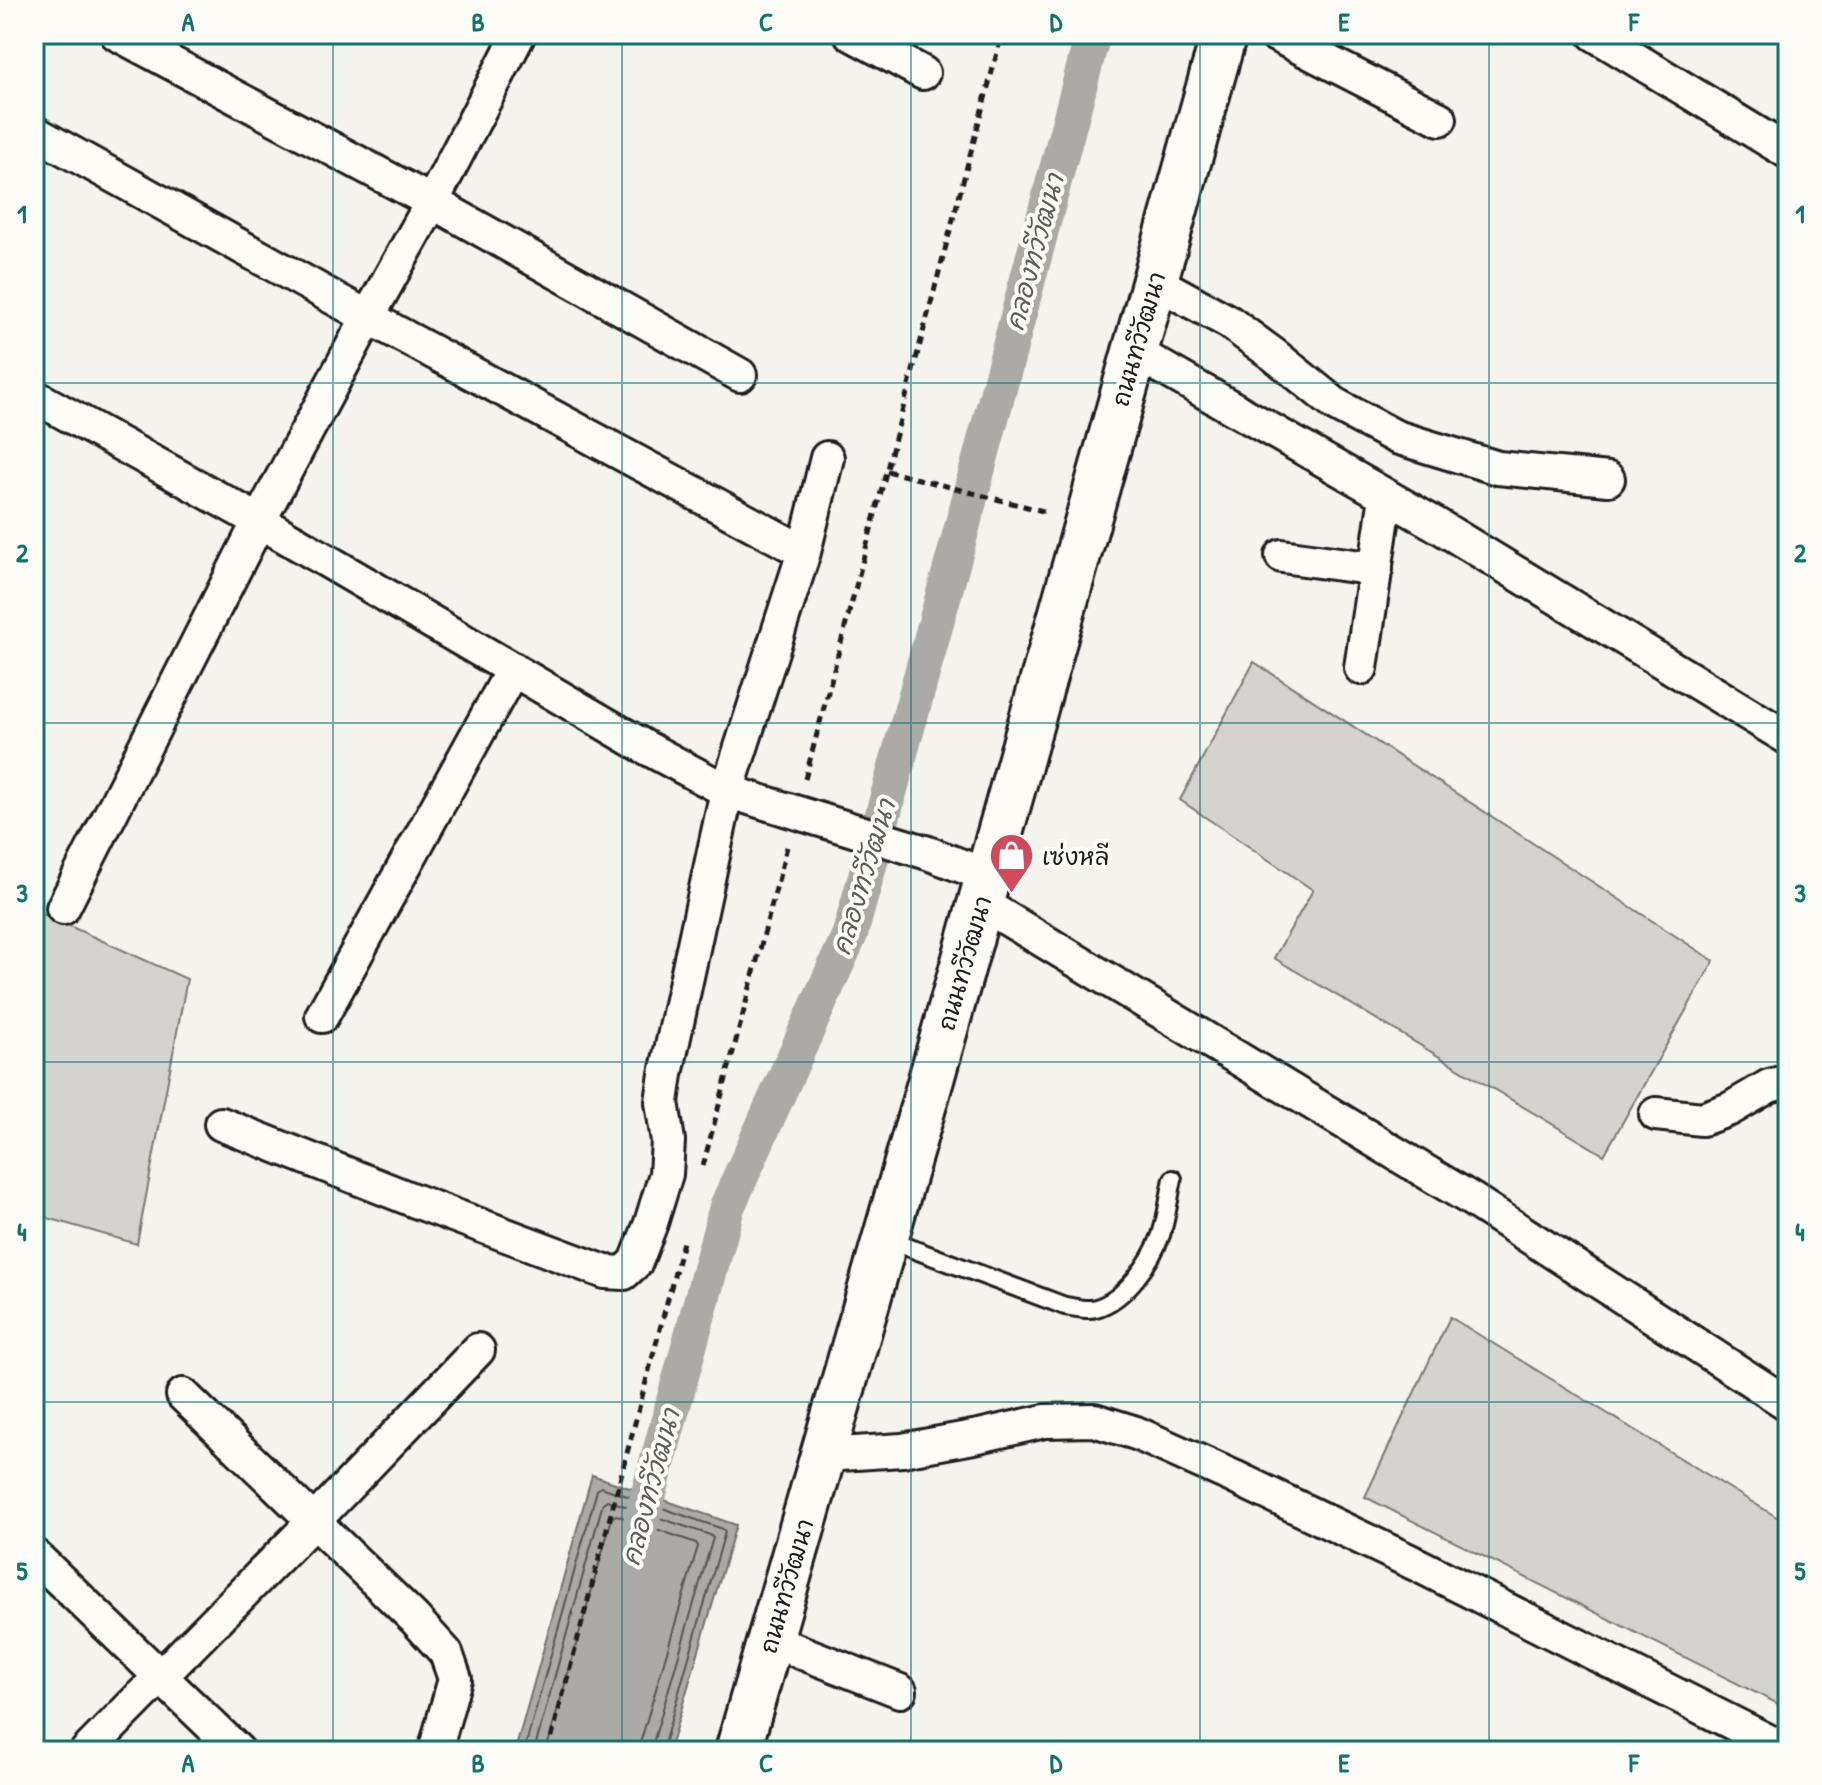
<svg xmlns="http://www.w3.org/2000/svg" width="1822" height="1785" font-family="'Patrick Hand','Playpen Sans Thai',sans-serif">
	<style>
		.green { fill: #d4d3cf; stroke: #787876; stroke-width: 2 }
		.water { fill: #abaaa6; stroke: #72716f; stroke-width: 2 }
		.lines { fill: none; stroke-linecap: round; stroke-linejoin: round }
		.shore { stroke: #555553; stroke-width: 2 }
		.canal { stroke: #abaaa6; stroke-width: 36 }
		.service-casing { stroke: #1c1c1c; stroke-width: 22 }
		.minor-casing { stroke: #1c1c1c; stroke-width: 38 }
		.secondary-casing { stroke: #1c1c1c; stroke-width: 50 }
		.path { stroke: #1c1c1c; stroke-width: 5; stroke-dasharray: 8 6; stroke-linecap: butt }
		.service { stroke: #fdfcf7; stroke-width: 16 }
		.minor { stroke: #fdfcf7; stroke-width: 32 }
		.secondary { stroke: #fdfcf7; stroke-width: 44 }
		.minor-bridge-casing { stroke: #1c1c1c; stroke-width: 38; stroke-linecap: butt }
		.minor-bridge { stroke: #fdfcf7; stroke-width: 32 }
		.grid { fill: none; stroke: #0f766e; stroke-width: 2; stroke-opacity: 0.55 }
		.labels { text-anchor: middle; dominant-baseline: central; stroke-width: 8; stroke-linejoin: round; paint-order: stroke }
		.street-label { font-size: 24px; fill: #1c1c1c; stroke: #fdfcf7 }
		.poi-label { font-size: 24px; fill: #1c1c1c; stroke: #fdfcf7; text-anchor: start }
		.water-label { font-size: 26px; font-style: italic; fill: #5c5c5a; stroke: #fdfcf7 }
		.neatline { fill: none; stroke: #0f766e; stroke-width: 3 }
		.grid-label { font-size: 26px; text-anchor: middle; font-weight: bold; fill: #0f766e }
	</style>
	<rect width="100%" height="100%" fill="#f4f3ee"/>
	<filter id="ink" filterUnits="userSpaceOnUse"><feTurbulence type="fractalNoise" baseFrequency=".0125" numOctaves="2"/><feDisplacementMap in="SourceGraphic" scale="16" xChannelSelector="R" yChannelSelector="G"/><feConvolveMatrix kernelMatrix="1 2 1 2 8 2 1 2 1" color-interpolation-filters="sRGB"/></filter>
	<g filter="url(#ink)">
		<path class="green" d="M1254,662L1714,961L1604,1155L1274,958L1313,890L1180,800Z
			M34,910L187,979L137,1244L34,1214Z
			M1450,1317L1788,1524V1709L1365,1497Z"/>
		<path class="water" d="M592,1475L736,1525L669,1751H515Z"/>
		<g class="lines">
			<path class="shore" d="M524,1751L597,1490L601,1487L723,1529L725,1532L662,1751
				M534,1751L603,1503L607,1500L710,1535L713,1538L653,1743L652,1751
				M546,1751L612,1518L616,1515L696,1543L698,1546L641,1740L640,1751"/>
			<path class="canal" d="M636,1541L727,1207L850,934L956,550L1093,34"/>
			<defs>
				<path id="service" d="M886,1239L1065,1306C1074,1307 1087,1311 1096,1308C1125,1300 1151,1262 1161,1235C1167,1217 1169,1197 1173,1179"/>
				<path id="minor" d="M117,34L432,202L740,375
					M851,34L923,73
					M1274,34L1440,119
					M1594,34L1788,152
					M34,132L368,317L804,552
					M1154,281L1229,322L1274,355L1336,405L1396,437L1498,468L1608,479
					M1135,352L1437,525L1788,738
					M34,396L259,521L645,747L727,791L666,1074L662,1102L668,1141L666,1174L651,1223L636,1262L624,1273L605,1272L418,1202L221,1124
					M1282,556L1376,569
					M1361,668L1386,496
					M769,804L727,791L804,552L827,458
					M928,853L988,876
					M981,903L1471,1199L1788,1404
					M63,908L259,521L368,317L432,202L519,34
					M322,1016L513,669
					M1656,1114L1702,1119L1730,1109L1769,1086L1788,1081
					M183,1395L414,1618L446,1653L455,1679L435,1751
					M824,1455L902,1450L979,1436L1045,1421L1094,1420L1136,1433L1234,1477L1420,1566L1788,1751
					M34,1555L238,1751
					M770,1640L900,1691
					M87,1751L314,1521L478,1350"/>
				<path id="secondary" d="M738,1751L932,1076L1224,34"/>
			</defs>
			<use href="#service" class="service-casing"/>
			<use href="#minor" class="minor-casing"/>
			<use href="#secondary" class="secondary-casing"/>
			<path class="path" d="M887,471L1047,512
				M805,779L1002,34
				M703,1166L788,843
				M548,1751L683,1242"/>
			<use href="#service" class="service"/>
			<use href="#minor" class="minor"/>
			<use href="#secondary" class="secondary"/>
			<defs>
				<path id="minor-bridge" d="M769,804L928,853"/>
			</defs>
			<use href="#minor-bridge" class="minor-bridge-casing"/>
			<use href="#minor-bridge" class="minor-bridge"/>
		</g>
	</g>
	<path class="grid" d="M333,34V1751M622,34V1751M911,34V1751M1200,34V1751M1489,34V1751M34,383H1788M34,723H1788M34,1062H1788M34,1402H1788"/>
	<defs>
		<symbol id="shop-pin" viewBox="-11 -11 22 30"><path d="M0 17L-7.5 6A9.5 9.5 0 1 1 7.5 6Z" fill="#d1495b" stroke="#fdfcf7"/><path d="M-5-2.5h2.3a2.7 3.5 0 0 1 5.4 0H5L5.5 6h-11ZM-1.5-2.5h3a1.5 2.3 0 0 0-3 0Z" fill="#fff"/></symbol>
	</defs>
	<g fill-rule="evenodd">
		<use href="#shop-pin" x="986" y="830" width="51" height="69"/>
	</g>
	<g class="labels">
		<g class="street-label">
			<text transform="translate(1138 339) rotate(-74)">ถนนทวีวัฒนา</text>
			<text transform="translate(964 963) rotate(-74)">ถนนทวีวัฒนา</text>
			<text transform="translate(786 1586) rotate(-74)">ถนนทวีวัฒนา</text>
		</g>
		<g class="poi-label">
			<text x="1042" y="856">เซ่งหลี</text>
		</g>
		<g class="water-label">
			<text transform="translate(1034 252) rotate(-75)">คลองทวีวัฒนา</text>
			<text transform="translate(863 877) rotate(-73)">คลองทวีวัฒนา</text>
			<text transform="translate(650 1487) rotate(-75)">คลองทวีวัฒนา</text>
		</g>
	</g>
	<rect width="1822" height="1785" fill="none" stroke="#fdfcf7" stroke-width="88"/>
	<rect x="44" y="44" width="1734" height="1697" class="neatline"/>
	<g class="grid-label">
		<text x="188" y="31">A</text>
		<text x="478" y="31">B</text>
		<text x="766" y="31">C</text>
		<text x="1056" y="31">D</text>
		<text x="1344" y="31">E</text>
		<text x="1634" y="31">F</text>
		<text x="22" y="223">1</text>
		<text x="1800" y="223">1</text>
		<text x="22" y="562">2</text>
		<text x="1800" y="562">2</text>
		<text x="22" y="902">3</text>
		<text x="1800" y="902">3</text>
		<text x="22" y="1241">4</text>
		<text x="1800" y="1241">4</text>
		<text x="22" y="1580">5</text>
		<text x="1800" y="1580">5</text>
		<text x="188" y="1772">A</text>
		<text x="478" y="1772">B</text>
		<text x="766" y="1772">C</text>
		<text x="1056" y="1772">D</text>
		<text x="1344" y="1772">E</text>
		<text x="1634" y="1772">F</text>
	</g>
</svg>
